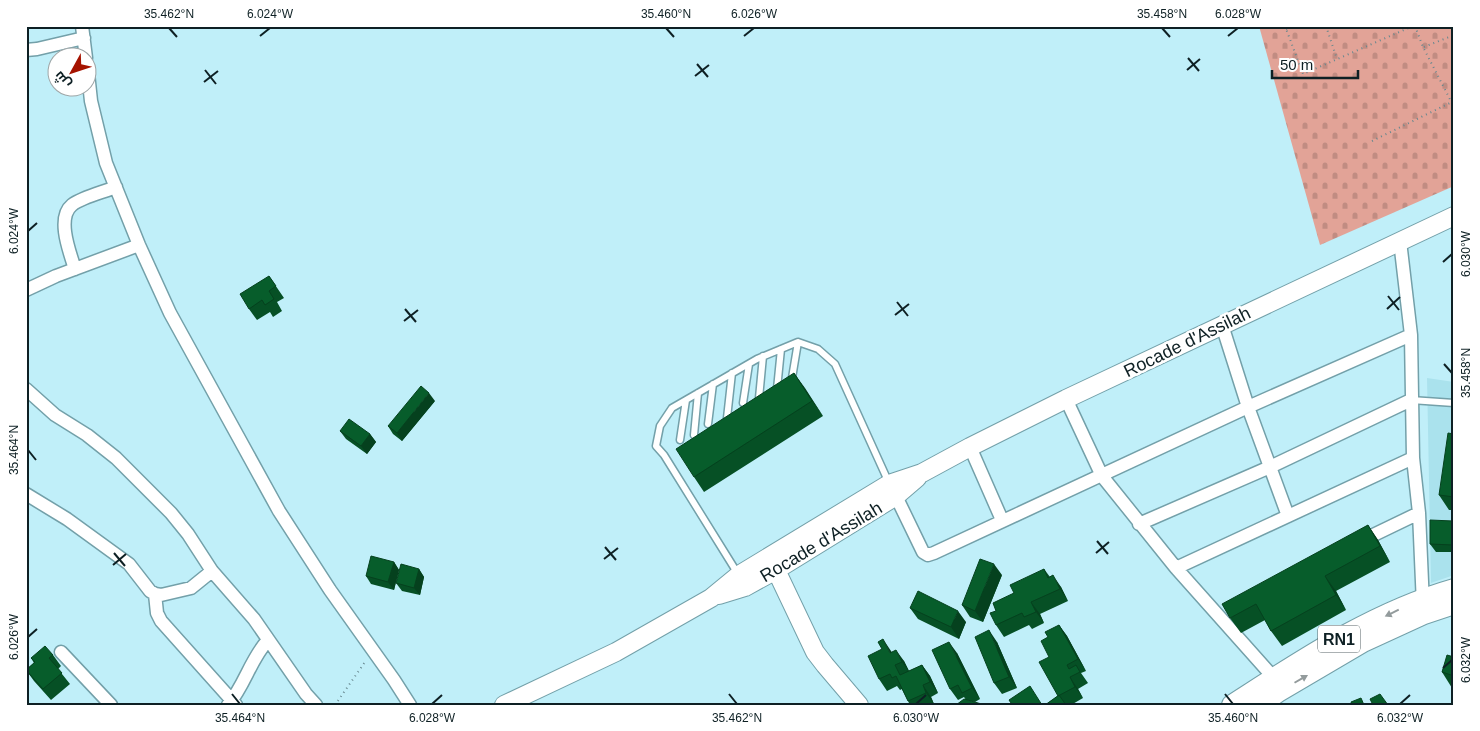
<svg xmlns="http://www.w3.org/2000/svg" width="1480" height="731" font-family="Helvetica,Cairo,sans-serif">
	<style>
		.built { fill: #aae2ed }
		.cemetery { fill: url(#cemetery-stones) }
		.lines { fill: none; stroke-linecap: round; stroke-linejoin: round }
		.lane-casing { stroke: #73a0a9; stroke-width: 9 }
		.street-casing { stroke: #73a0a9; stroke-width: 15 }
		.secondary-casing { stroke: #73a0a9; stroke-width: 20 }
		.primary-casing { stroke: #73a0a9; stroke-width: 22 }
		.path { stroke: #66878e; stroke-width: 2; stroke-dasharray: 1 4; stroke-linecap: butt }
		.lane { stroke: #fff; stroke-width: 6 }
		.street { stroke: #fff; stroke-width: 12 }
		.secondary { stroke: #fff; stroke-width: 18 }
		.primary { stroke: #fff; stroke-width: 20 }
		.wall { fill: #065025 }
		.shaded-wall { fill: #05411e }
		.building { fill: #075d2b; stroke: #05411e }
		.oneway { fill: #939b9c }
		.ticks { fill: none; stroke: #0e2024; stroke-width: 2 }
		.labels { text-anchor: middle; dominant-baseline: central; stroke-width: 5; stroke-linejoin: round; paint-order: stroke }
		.shield { fill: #fff; stroke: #566366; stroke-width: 1 }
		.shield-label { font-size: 16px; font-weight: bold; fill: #0e2024 }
		.street-label { font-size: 18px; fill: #0e2024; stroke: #fff }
		.neatline { fill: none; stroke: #0e2024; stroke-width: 2 }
		.ticks-label { font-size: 12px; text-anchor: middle; fill: #0e2024 }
	</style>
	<defs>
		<pattern id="cemetery-stones" width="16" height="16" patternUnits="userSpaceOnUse" patternTransform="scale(1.25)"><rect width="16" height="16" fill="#e2a397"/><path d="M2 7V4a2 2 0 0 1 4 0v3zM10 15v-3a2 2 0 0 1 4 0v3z" fill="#c18c82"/></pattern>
	</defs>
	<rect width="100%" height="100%" fill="#c0eff9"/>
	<path class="built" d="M1427,378L1454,382V575L1431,583Z"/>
	<path class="cemetery" d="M1259,26H1454V186L1320,245Z"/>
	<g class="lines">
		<defs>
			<path id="lane" d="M792,378L798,342
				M777,389L781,349
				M759,398L763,356
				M1411,400L1454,403
				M743,403L749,364
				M727,418L732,373
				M708,424L713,384
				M694,435L698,393
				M680,440L686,400
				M738,574L664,455L656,446L660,426L672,408L757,359L798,342L818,349L835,364L889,483"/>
			<path id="street" d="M82,26L86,58
				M26,50L37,49L84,38
				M88,73L91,101L106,163L139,245L170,313L279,511L330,590L394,680L410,705
				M1400,241L1411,335L1413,458L1419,513L1423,605
				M75,269C70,253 56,218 72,205C82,197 104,192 116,187
				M26,290L56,276L139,245
				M1222,325L1248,407L1288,516
				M26,389L55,415L87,435L116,458L171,513L188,534L212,571L254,619L306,694L316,705
				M1066,399L1102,476L1176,568L1274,678
				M970,447L1002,520
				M893,490L923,552L928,555L934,553L1248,407L1411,335
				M26,494L67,519L129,564L150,591L155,594L161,595L191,588L212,571
				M1139,524L1270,467L1411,400
				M1361,541L1419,513
				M1176,568L1413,458
				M155,594L157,613L161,621L236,705
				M61,652L111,705
				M228,705C245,685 250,660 268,640"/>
			<path id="secondary" d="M776,570L815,652L825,665L859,705
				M719,595L745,587L776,570L896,496L917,478
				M504,705L616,652L711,598L739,575L889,484L922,473L970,447L1066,399L1454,216"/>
			<path id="primary" d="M1232,705C1302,660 1373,612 1454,589
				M1260,705L1278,692L1363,642L1424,614L1454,604"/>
		</defs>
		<use href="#lane" class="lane-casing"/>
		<use href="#street" class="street-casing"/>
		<use href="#secondary" class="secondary-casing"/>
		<use href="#primary" class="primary-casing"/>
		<path class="path" d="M1285,26L1303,74L1413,26
			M1326,26L1337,59
			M1415,26L1423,47L1454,107
			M1286,29L1293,26
			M1424,47L1454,35
			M1372,141L1454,101
			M335,705L365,662"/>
		<use href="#lane" class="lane"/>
		<use href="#street" class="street"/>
		<use href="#secondary" class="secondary"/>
		<use href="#primary" class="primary"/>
	</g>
	<path class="wall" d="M269,276L284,298L277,302L282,311L273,317L270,312L257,320L249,309Z
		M794,373L823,416L704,492L694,477Z
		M435,401L402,441L393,434L388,426Z
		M340,431L370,434L376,442L367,454L346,439Z
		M1454,434V510H1449L1439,495Z
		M1453,521L1454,522V552H1436L1430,544Z
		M1368,525L1378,540L1390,562L1336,591L1346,610L1282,646L1271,631L1265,620L1241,633L1230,618Z
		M394,562L399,570L394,590L371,584L366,576Z
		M419,569L424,577L420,595L402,591L396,583Z
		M1044,569L1050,577L1061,587L1068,601L1040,614L1044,623L1032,629L1029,625L1004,637L996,625V611L1014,593Z
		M1002,575L983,622L970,617L962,605Z
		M910,608L966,622L959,639L918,619Z
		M1059,625L1067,636L1086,671L1081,673L1088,683L1078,689L1083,698L1071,705H1045L1058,696L1049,657L1048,637Z
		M997,642L1017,688L1002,694L994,683Z
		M892,652L904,661L909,671L922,665L930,676L938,693L931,697L934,704L910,705L902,689L900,690L897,686L887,691L879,679Z
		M957,653L980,699L975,702L966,700L964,697L958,700L950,689Z
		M53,655L61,666L58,669L70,684L51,700L34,681L26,670L34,663L31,658Z
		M1454,657V688H1452L1442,672Z"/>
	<path class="shaded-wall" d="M794,373L805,388L823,416L812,401Z
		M429,393L435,401L402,441L397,433Z
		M370,434L376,442L367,454L361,446Z
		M1368,525L1378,540L1390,562L1380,546Z
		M394,562L399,570L394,590L388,582Z
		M994,564L1002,575L983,622L975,611Z
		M419,569L424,577L420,595L414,588Z
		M1053,575L1061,587L1068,601L1060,589Z
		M1325,576L1336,591L1346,610L1336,595Z
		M1031,602L1040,614L1044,623L1036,612Z
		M958,611L966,622L959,639L951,627Z
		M1059,625L1067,636L1086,671L1078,659Z
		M989,630L997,642L1017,688L1009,677Z
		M883,639L891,651L898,664L890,653Z
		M949,642L957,653L980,699L972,688Z
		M896,650L904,661L910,673L902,662Z
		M922,665L930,676L938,693L930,682Z
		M1070,677L1078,689L1083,698L1075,687Z
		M923,685L931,697L934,704L926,693Z"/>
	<path class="building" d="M269,276L276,286L269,291L274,299L265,305L262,300L249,309L240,294Z
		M794,373L812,401L694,477L676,449Z
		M421,386L429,393L397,433L388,426Z
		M349,419L370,434L361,446L340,431Z
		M1448,433L1454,434V497L1439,495Z
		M1430,520L1453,521V545L1430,544Z
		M1368,525L1380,546L1325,576L1336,595L1271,631L1256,604L1230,618L1222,604Z
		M371,556L394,562L388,582L366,576Z
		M980,559L994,564L975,611L962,605Z
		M401,564L419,569L414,588L396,583Z
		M1044,569L1048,578L1053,575L1060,589L1031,602L1036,612L1024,617L1022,613L996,625L990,613L996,611L993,603L1014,593L1010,585Z
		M918,591L958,611L951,627L910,608Z
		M1059,625L1078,659L1067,665L1069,669L1076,665L1080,672L1070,677L1075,687L1058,696L1039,662L1049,657L1041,641L1048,637L1045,632Z
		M989,630L1009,677L994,683L975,637Z
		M883,639L890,653L896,650L902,662L895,665L900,675L922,665L930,682L923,685L926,693L908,701L896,676L892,678L890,674L879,679L868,656L882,649L878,642Z
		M949,642L972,688L962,693L958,685L950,689L932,650Z
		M45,646L53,655L49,658L62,673L43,689L26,670L35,662L31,658Z
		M1447,655L1454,657V676L1442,672Z
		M1030,686L1042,705H1010L1011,703L1009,700Z
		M1380,694L1388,705H1373L1370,699Z
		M1059,695L1066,705H1045Z
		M1361,698L1364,705H1352L1351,702Z
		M964,699L985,705H956Z"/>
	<defs><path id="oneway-solid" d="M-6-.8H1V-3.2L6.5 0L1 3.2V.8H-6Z" transform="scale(1.25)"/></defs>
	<g class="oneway">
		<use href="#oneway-solid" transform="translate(1392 613) rotate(154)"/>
		<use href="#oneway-solid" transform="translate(1301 679) rotate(-30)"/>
	</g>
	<path class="ticks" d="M169,28L177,37M666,28L674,37M1162,28L1170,37M260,36L270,28M744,36L754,28M1228,36L1238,28M1188,58L1199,71M697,64L708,77M205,70L216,84M1187,70L1200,59M695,76L709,65M204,82L218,71M28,231L37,223M1443,262L1452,254M1388,296L1399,310M897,302L908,316M405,309L416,322M1387,309L1400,297M895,315L909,304M404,321L418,310M1444,364L1452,373M28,450L36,460M1097,541L1108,554M605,547L616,560M114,553L125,566M1096,553L1109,542M604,559L618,548M113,565L126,554M28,637L37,629M1443,668L1452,660M232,694L240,704M729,694L737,704M1225,694L1233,704M432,704L442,695M916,704L926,695M1400,704L1410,695"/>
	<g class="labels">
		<rect class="shield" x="1318" y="625.5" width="42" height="27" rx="4"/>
		<g class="shield-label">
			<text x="1339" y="639">RN1</text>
		</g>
		<g class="street-label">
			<text transform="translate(1187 342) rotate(-26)">Rocade d'Assilah</text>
			<text transform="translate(821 542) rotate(-31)">Rocade d'Assilah</text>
		</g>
	</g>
	<rect width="1480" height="731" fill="none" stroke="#ffffff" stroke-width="55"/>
	<g transform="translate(72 72) rotate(230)"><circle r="24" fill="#ffffff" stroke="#9fa6a7"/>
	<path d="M0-4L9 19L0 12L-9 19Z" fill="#a51300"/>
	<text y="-8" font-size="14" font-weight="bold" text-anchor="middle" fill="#0e2024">ش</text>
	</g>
	<path d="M1272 70v8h86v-8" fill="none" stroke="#0e2024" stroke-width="2.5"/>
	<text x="1280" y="70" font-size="15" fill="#0e2024" stroke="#ffffff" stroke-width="4" paint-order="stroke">50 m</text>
	<rect x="28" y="28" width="1424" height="676" class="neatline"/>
	<g class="ticks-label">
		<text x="169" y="18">35.462°N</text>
		<text x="270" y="18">6.024°W</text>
		<text x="666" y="18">35.460°N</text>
		<text x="754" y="18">6.026°W</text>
		<text x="1162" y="18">35.458°N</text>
		<text x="1238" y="18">6.028°W</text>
		<text transform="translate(14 231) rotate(-90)" y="4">6.024°W</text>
		<text transform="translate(1466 254) rotate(-90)" y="4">6.030°W</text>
		<text transform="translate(1466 373) rotate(-90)" y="4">35.458°N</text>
		<text transform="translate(14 450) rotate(-90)" y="4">35.464°N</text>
		<text transform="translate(14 637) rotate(-90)" y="4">6.026°W</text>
		<text transform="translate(1466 660) rotate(-90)" y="4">6.032°W</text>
		<text x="240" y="722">35.464°N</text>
		<text x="432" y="722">6.028°W</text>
		<text x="737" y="722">35.462°N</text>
		<text x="916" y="722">6.030°W</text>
		<text x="1233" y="722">35.460°N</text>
		<text x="1400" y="722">6.032°W</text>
	</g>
</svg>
